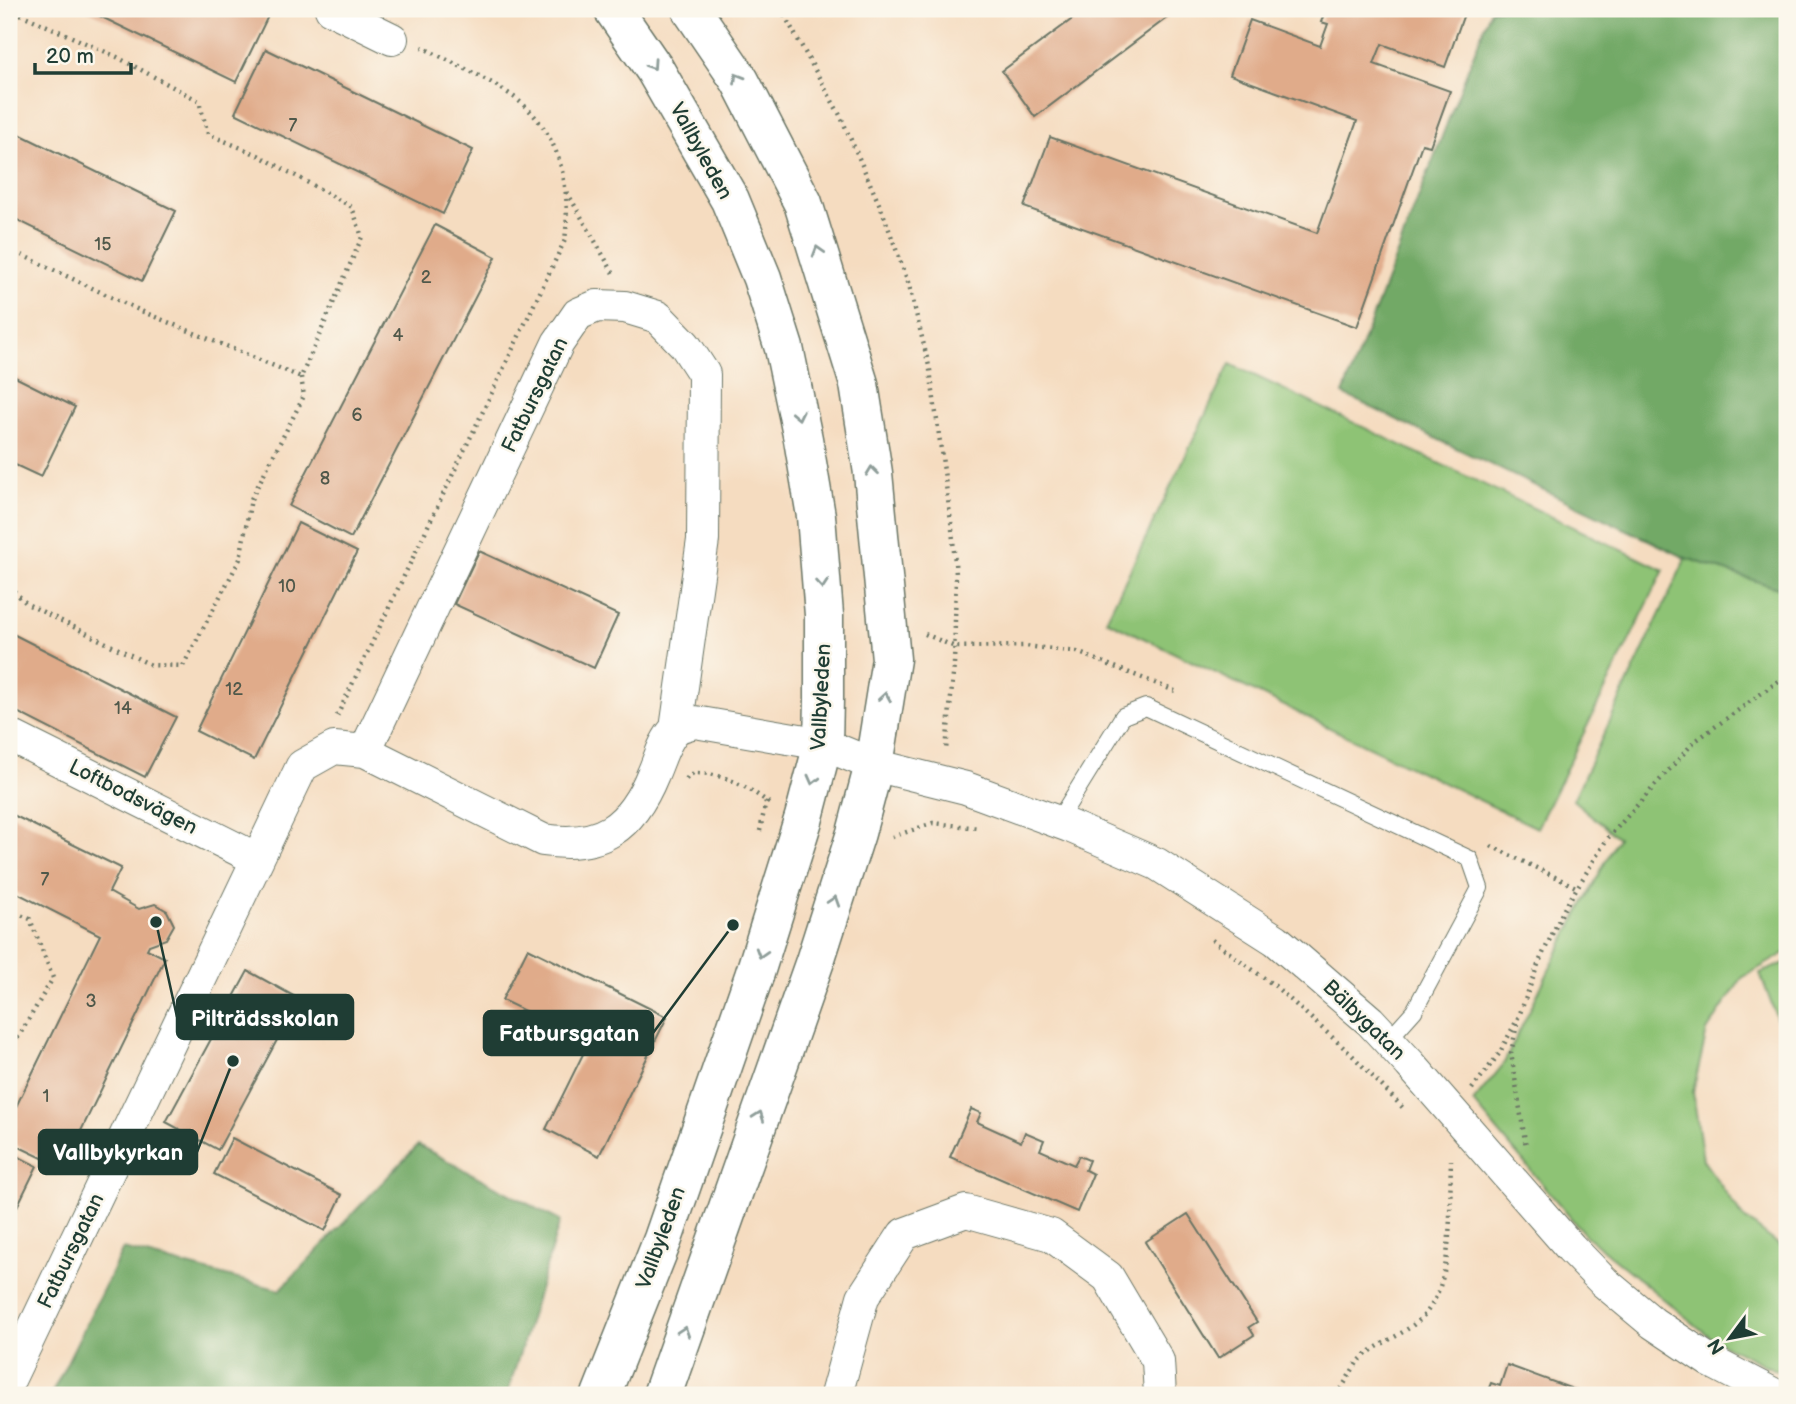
<svg xmlns="http://www.w3.org/2000/svg" width="1796" height="1404" font-family="'Balsamiq Sans',sans-serif">
	<style>
		.green { fill: #8ec375; stroke: #568054; stroke-width: 2 }
		.forest { fill: #72a966; stroke: #48734d; stroke-width: 2 }
		.building { fill: #e0ab8a }
		.lines { fill: none; stroke-linecap: round; stroke-linejoin: round }
		.service-casing { stroke: #6a7565; stroke-width: 18 }
		.minor-casing { stroke: #6a7565; stroke-width: 34 }
		.secondary-casing { stroke: #6a7565; stroke-width: 41 }
		.path { stroke: #6a7565; stroke-width: 4.5; stroke-dasharray: 2 5; stroke-linecap: butt }
		.service { stroke: #fff; stroke-width: 16 }
		.minor { stroke: #fff; stroke-width: 32 }
		.secondary { stroke: #fff; stroke-width: 38 }
		.oneway { stroke: #8f9e9a }
		.labels { text-anchor: middle; dominant-baseline: central; stroke-width: 5; stroke-linejoin: round; paint-order: stroke }
		.number-label { font-size: 18px; fill: #4f584a }
		.street-label { font-size: 21px; fill: #1f3d34; stroke: #fbf7ec }
		.leader { fill: none; stroke: #1f3d34; stroke-width: 2.5 }
		.callout-dot { fill: #1f3d34; stroke: #fbf7ec; stroke-width: 2.5 }
		.callout { fill: #1f3d34; stroke: #1f3d34; stroke-width: 2.5 }
		.callout-label { font-size: 23px; text-anchor: middle; font-weight: bold; fill: #fff }
	</style>
	<rect width="100%" height="100%" fill="#fbf7ec"/>
	<filter id="ink" filterUnits="userSpaceOnUse"><feTurbulence type="fractalNoise" baseFrequency=".0143" numOctaves="2"/><feDisplacementMap in="SourceGraphic" scale="14" xChannelSelector="R" yChannelSelector="G"/><feConvolveMatrix kernelMatrix="1 2 1 2 8 2 1 2 1" color-interpolation-filters="sRGB"/></filter>
	<filter id="wash" filterUnits="userSpaceOnUse"><feTurbulence type="fractalNoise" baseFrequency=".00686" numOctaves="4" result="noise"/><feDisplacementMap in="SourceGraphic" scale="28" xChannelSelector="R" yChannelSelector="G"/><feGaussianBlur stdDeviation="1.57" result="paint"/><feColorMatrix in="noise" values="0 0 0 0 0 0 0 0 0 0 0 0 0 0 0 0 0 1.4 0 .05"/><feComposite in="paint" operator="in"/></filter>
	<g filter="url(#wash)">
		<rect width="100%" height="100%" fill="#f5dcc0"/>
		<path class="green" d="M1230,364L1664,570L1537,828L1106,620Z
			M1686,558L1787,591V952L1742,978L1707,1031L1693,1092L1703,1160L1743,1217L1787,1251V1376L1714,1340L1586,1236L1473,1102L1503,1065L1556,956L1618,838L1573,800Z
			M1787,962V1046L1760,973Z"/>
		<path class="forest" d="M1491,9H1787V591L1686,558L1343,394Z
			M418,1145L560,1221L507,1395H51L123,1249L280,1290Z"/>
		<g id="blocks">
			<path class="building" d="M85,9H264L270,12L236,82Z
				M1086,9H1162L1168,17L1035,117L1002,71Z
				M1326,9H1460L1465,11L1445,67L1382,44L1374,64L1450,91L1430,146L1422,144L1357,327L1024,207L1050,137L1317,233L1357,121L1230,75L1250,20L1320,46L1328,24L1321,22Z
				M266,49L473,150L443,214L235,113Z
				M9,129L176,211L142,281L9,216Z
				M435,225L496,257L351,538L289,506Z
				M9,374L75,407L41,477L9,462Z
				M298,523L357,552L254,760L196,731Z
				M479,551L618,615L594,668L454,604Z
				M9,632L176,717L145,777L9,708Z
				M9,813L121,868L109,892L139,909L155,904L167,911L174,925L166,939L149,945L147,949L165,958L63,1168L9,1142V1121L100,935L9,889Z
				M528,948L667,1017L599,1156L546,1129L589,1042L502,1000Z
				M248,971L299,999L218,1150L166,1122Z
				M971,1109L981,1113L977,1122L1021,1142L1025,1132L1044,1140L1040,1150L1074,1165L1079,1156L1089,1160L1085,1170L1093,1174L1077,1212L950,1157Z
				M232,1138L342,1195L325,1231L214,1174Z
				M9,1152L37,1166L9,1223Z
				M1188,1214L1257,1322L1249,1327L1254,1335L1218,1358L1145,1242Z
				M1507,1365L1589,1395H1486L1491,1383L1500,1386Z"/>
		</g>
	</g>
	<g filter="url(#ink)">
		<use href="#blocks" fill-opacity="0" stroke="#6a7565" stroke-width="2"/>
		<g class="lines">
			<defs>
				<path id="service" d="M1058,821L1123,716L1146,707L1470,859L1480,888L1414,1011L1388,1040"/>
				<path id="minor" d="M331,9L392,39
					M9,735L257,859
					M365,751L558,343L578,314L597,306L625,307L658,317L685,345L704,374L703,540L676,729
					M9,1380L302,766L334,748L365,751L543,840C601,849 631,828 653,774C659,761 664,741 675,730C679,726 689,724 695,722L823,744L874,765L966,788L1069,826L1157,864L1276,940L1370,1021L1410,1064L1571,1248L1604,1282L1653,1323L1710,1361L1775,1395
					M836,1395L863,1297L904,1234L966,1211L1051,1235L1108,1277L1158,1361L1160,1395"/>
				<path id="secondary" d="M601,1395L663,1239L754,976L804,817L823,744L824,699V615L816,516L803,439L784,348L762,278L730,200L655,70L613,9
					M662,1395L815,961L856,833L874,765L891,659L873,473L859,384L803,203L740,81L691,9"/>
			</defs>
			<use href="#service" class="service-casing"/>
			<use href="#minor" class="minor-casing"/>
			<use href="#secondary" class="secondary-casing"/>
			<path class="path" d="M781,9L841,117L883,213L909,285L930,370L952,529L956,574L954,665L946,750
				M9,42L16,12
				M567,192L615,276
				M9,249L141,311L301,377L362,237L352,207L258,155L208,134L199,101L117,57L9,9
				M9,586L27,604L151,665L183,666L240,559L251,499L304,396L301,377
				M925,634L955,647L1026,646L1077,652L1175,691
				M337,716L565,240C572,184 559,126 508,93C481,75 450,62 422,47
				M686,779L693,773C725,773 746,786 772,805
				M760,831L766,801
				M892,837L933,823L979,828
				M1491,846L1576,887
				M9,910L30,919L53,978L9,1053
				M1212,940L1275,986L1352,1055L1405,1110
				M1517,1024L1511,1053L1526,1147
				M1472,1089L1499,1054L1519,1016L1539,962L1564,909L1607,839L1694,742L1787,675
				M1337,1395C1344,1385 1350,1373 1357,1363C1374,1344 1401,1337 1419,1320C1456,1289 1449,1205 1451,1160"/>
			<use href="#service" class="service"/>
			<use href="#minor" class="minor"/>
			<use href="#secondary" class="secondary"/>
		</g>
		<defs><path id="oneway-chevron" d="M-2-3.5L2.5 0L-2 3.5" fill="none" stroke-width="1.6" stroke-linecap="round" stroke-linejoin="round" transform="scale(1.75)"/></defs>
		<g class="oneway">
			<use href="#oneway-chevron" transform="translate(652 65) rotate(56)"/>
			<use href="#oneway-chevron" transform="translate(738 78) rotate(-121)"/>
			<use href="#oneway-chevron" transform="translate(818 251) rotate(-107)"/>
			<use href="#oneway-chevron" transform="translate(798 415) rotate(78)"/>
			<use href="#oneway-chevron" transform="translate(872 471) rotate(-97)"/>
			<use href="#oneway-chevron" transform="translate(822 584) rotate(85)"/>
			<use href="#oneway-chevron" transform="translate(885 697) rotate(-81)"/>
			<use href="#oneway-chevron" transform="translate(813 780) rotate(104)"/>
			<use href="#oneway-chevron" transform="translate(834 901) rotate(-72)"/>
			<use href="#oneway-chevron" transform="translate(761 953) rotate(107)"/>
			<use href="#oneway-chevron" transform="translate(759 1116) rotate(-70)"/>
			<use href="#oneway-chevron" transform="translate(684 1331) rotate(-71)"/>
		</g>
	</g>
	<g class="labels">
		<g class="number-label">
			<text x="293" y="125">7</text>
			<text x="103" y="244">15</text>
			<text x="426" y="277">2</text>
			<text x="398" y="335">4</text>
			<text x="357" y="415">6</text>
			<text x="325" y="478">8</text>
			<text x="287" y="586">10</text>
			<text x="234" y="689">12</text>
			<text x="123" y="708">14</text>
			<text x="45" y="879">7</text>
			<text x="91" y="1001">3</text>
			<text x="46" y="1096">1</text>
		</g>
		<g class="street-label">
			<text transform="translate(701 151) rotate(61)">Vallbyleden</text>
			<text transform="translate(535 395) rotate(-64)">Fatbursgatan</text>
			<text transform="translate(821 697) rotate(-87)">Vallbyleden</text>
			<text transform="translate(133 797) rotate(27)">Loftbodsvägen</text>
			<text transform="translate(1364 1020) rotate(44)">Bälbygatan</text>
			<text transform="translate(661 1238) rotate(-70)">Vallbyleden</text>
			<text transform="translate(71 1251) rotate(-64)">Fatbursgatan</text>
		</g>
	</g>
	<path class="leader" d="M156 922L177 1017M733 925L653 1033M233 1061L197 1152"/>
	<g class="callout-dot">
		<circle cx="156" cy="922" r="7"/>
		<circle cx="733" cy="925" r="7"/>
		<circle cx="233" cy="1061" r="7"/>
	</g>
	<g class="callout">
		<rect x="177" y="995" width="176" height="44" rx="7"/>
		<rect x="484" y="1011" width="169" height="44" rx="7"/>
		<rect x="39" y="1130" width="158" height="44" rx="7"/>
	</g>
	<g class="callout-label">
		<text x="265" y="1026">Pilträdsskolan</text>
		<text x="569" y="1041">Fatbursgatan</text>
		<text x="118" y="1160">Vallbykyrkan</text>
	</g>
	<rect width="1796" height="1404" fill="none" stroke="#fbf7ec" stroke-width="35"/>
	<g transform="translate(1730 1338) rotate(238)" stroke="#fbf7ec" stroke-width="5" paint-order="stroke">
	<path d="M0-5L12 26L0 18L-12 26Z" fill="#1f3d34"/>
	<text y="-10" font-size="19" font-weight="bold" text-anchor="middle" fill="#1f3d34">N</text>
	</g>
	<path d="M35 63v10h96v-10" fill="none" stroke="#1f3d34" stroke-width="3.5"/>
	<text x="46" y="63" font-size="21" fill="#1f3d34" stroke="#fbf7ec" stroke-width="5" paint-order="stroke">20 m</text>
</svg>
